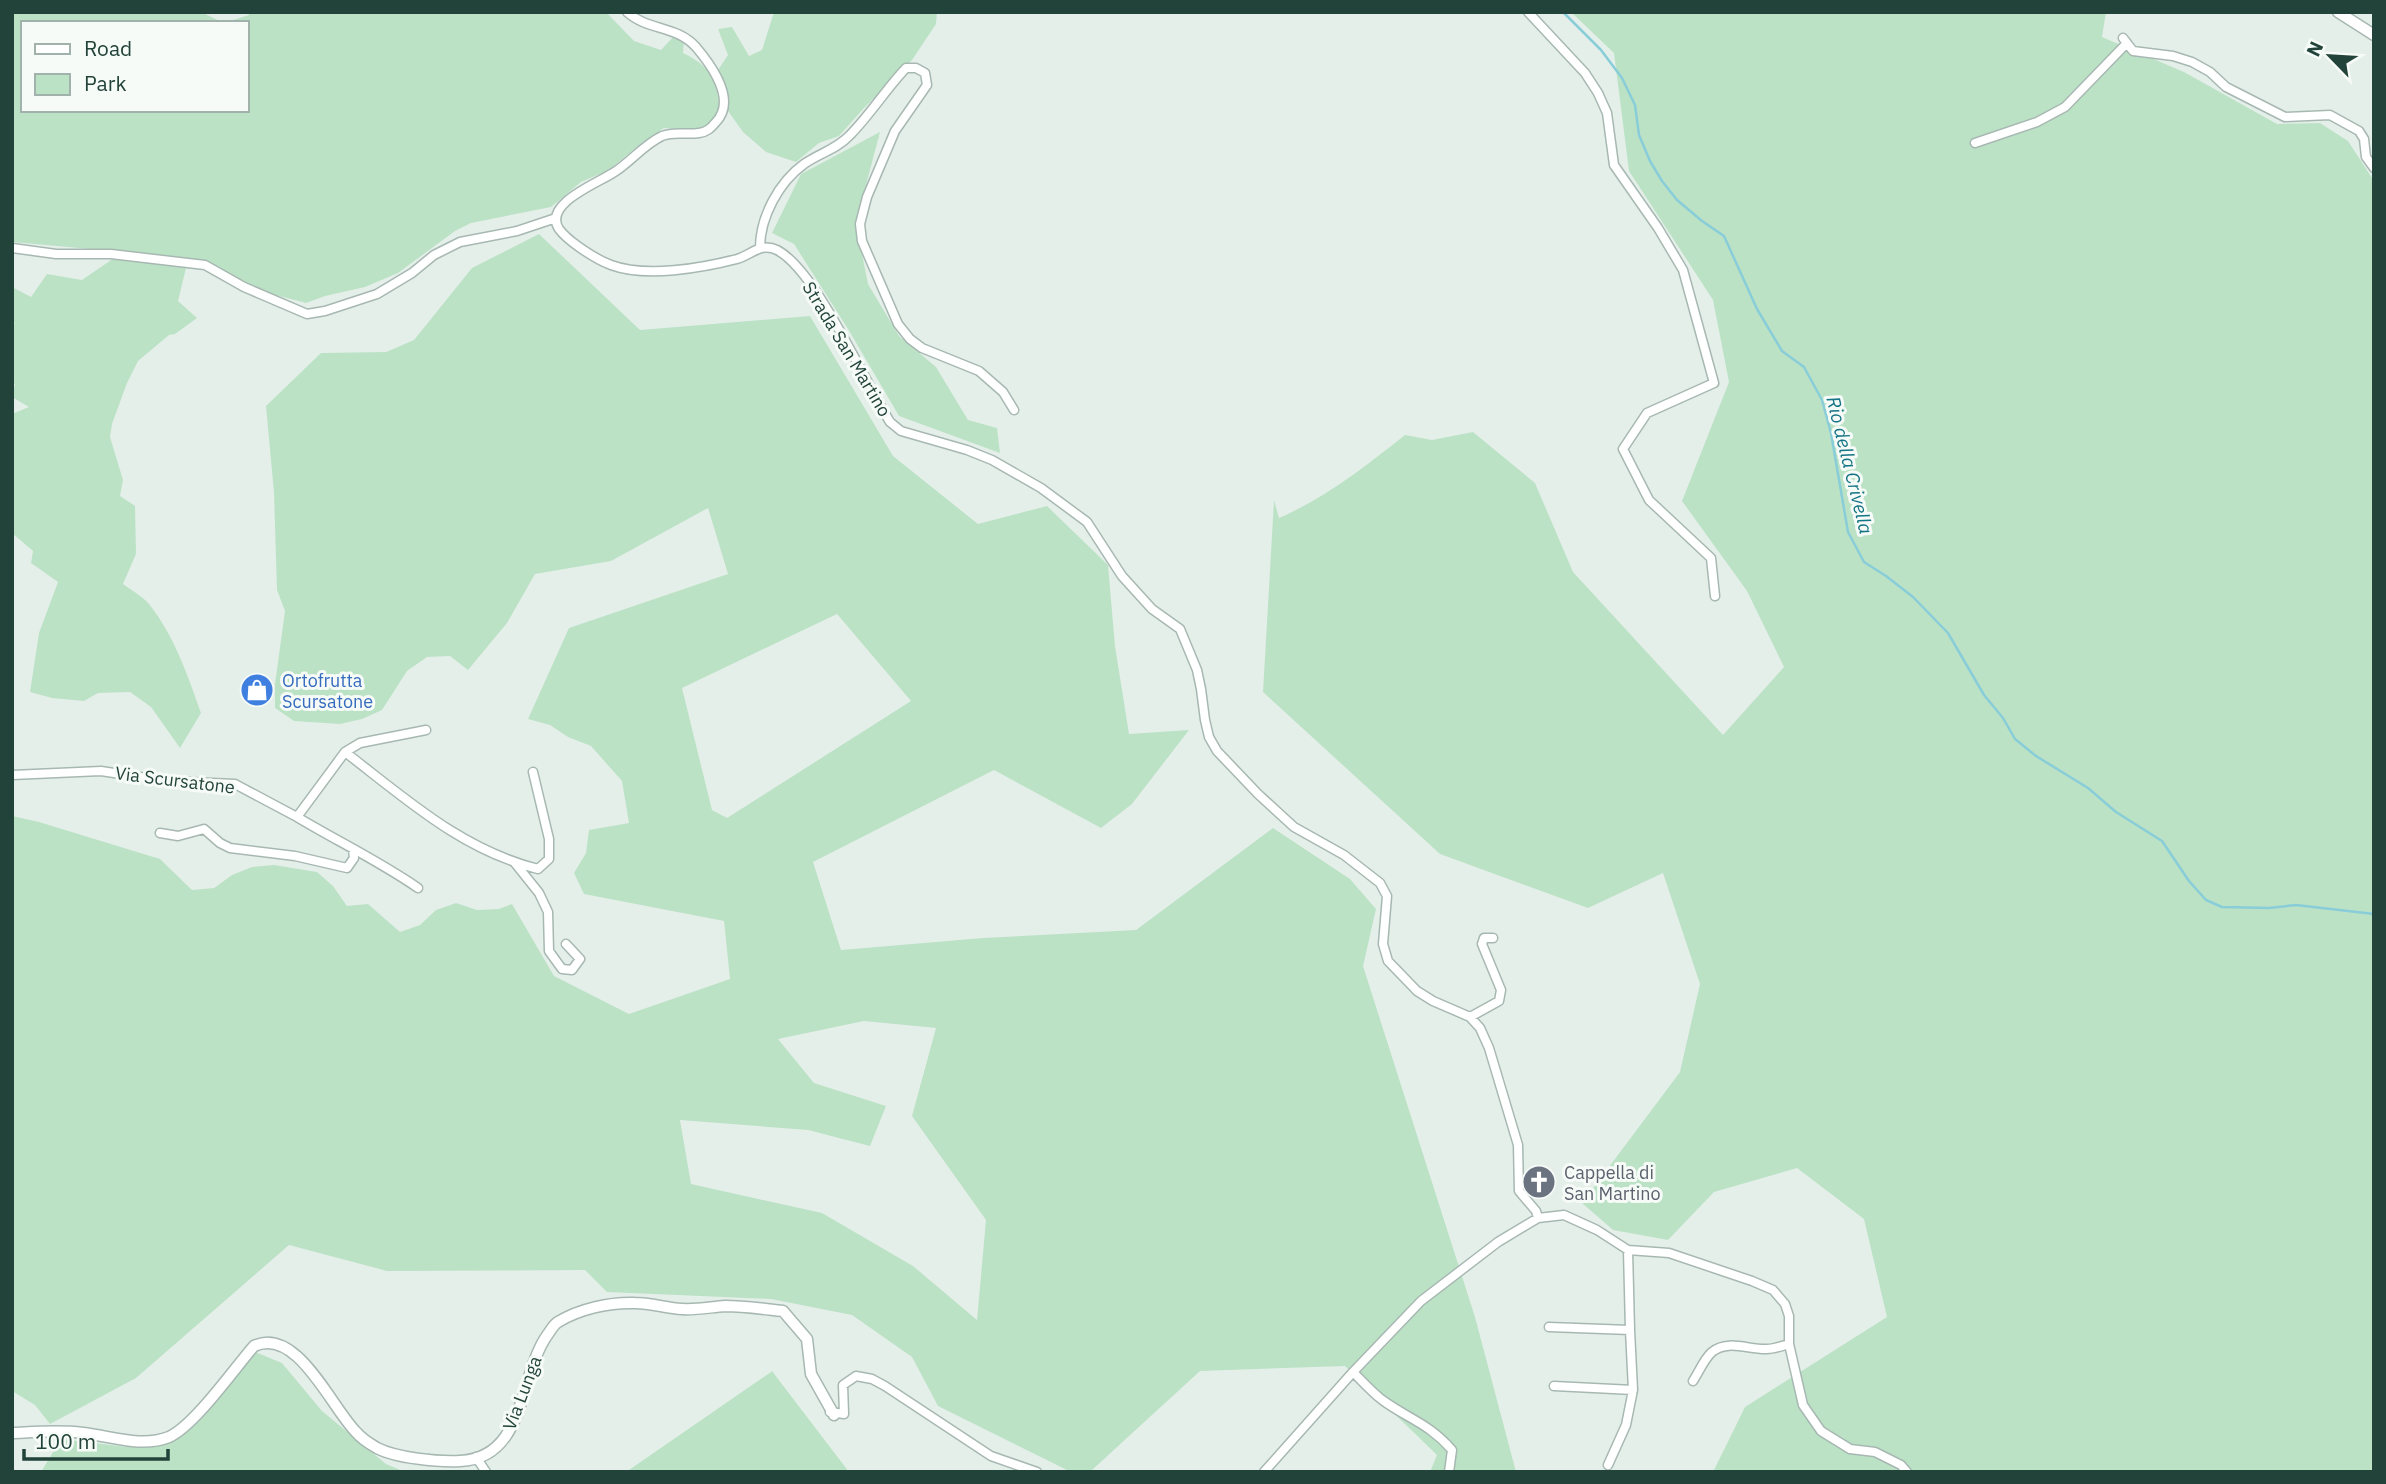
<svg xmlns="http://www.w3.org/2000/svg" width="2386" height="1484" font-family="'IBM Plex Sans',sans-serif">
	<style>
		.green { fill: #bce2c6; fill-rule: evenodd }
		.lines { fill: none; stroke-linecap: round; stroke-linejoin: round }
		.stream { stroke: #88cdd8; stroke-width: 2.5 }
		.minor-casing { stroke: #a7b8b2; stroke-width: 11 }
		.tertiary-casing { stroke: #a7b8b2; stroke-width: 13 }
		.minor { stroke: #fff; stroke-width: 8 }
		.tertiary { stroke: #fff; stroke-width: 10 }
		.labels { text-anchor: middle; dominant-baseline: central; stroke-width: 6; stroke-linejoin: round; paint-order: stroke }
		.street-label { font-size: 18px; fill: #22433a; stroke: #f6fbf8 }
		.shop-label { font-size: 18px; fill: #366cbe; stroke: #f6fbf8; text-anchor: start }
		.worship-label { font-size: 18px; fill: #5b616d; stroke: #f6fbf8; text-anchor: start }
		.water-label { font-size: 19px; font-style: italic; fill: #157485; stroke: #f6fbf8 }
	</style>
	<rect width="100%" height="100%" fill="#e5efea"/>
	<path class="green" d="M12,12H201L224,23H23V110H247V23H224L249,15V12H606L634,41L661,50L674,36L684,42L683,53C712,67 716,80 720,110L705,127L693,130L664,128L644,141L609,170L581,182L551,207L471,223L455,231L398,273L365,287L325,296L306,303L264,292L204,261L187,264L178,301L197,318L175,334L169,335L138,361L127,383L112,424L110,437L123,480L120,496L135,506L136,554L123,584C131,590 142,596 149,604C174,635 188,676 201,713L180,748L151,707L130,692L98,693L84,701L52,698L30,692L39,633L58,582L31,563L33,551L12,533V414L29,407L12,397L15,384L12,382V328L15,323L12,321V287L31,297L47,274L82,280L114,258L137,259L135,253L12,242Z
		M774,12H937L936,24L912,60L864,108L839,136L819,143L796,162L766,152L743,132L728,111L724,84L718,70L728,55L718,29L732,27L749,56L762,50Z
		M1571,12H2106L2102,37L2184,72L2277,124L2320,123L2348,141L2374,181V1472H1713L1745,1407L1887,1317L1864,1219L1797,1168L1714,1192L1668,1240L1613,1230L1582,1203L1680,1072L1700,984L1663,873L1588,908L1440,854L1263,692L1274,500L1279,518C1325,498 1366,466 1405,435L1432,440L1473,432L1535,483L1573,572L1723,735L1784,667L1747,591L1682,501L1729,382L1713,300L1629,171L1614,53Z
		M880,132L856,223L868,284L899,336L936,367L968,420L997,428L1000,453L899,416L848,329L794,244L772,233L801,174Z
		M539,234L640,330L810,316L893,456L978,524L1047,506L1108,565L1115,646L1129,734L1189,730L1132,804L1101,828L994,770L813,862L841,950L983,938L1136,930L1273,828L1350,879L1376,909L1363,966L1475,1317L1516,1472H1430L1437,1455L1345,1366L1200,1371L1092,1470L1071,1472L938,1406L912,1357L852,1315L771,1299L607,1292L585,1270L387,1271L289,1245L136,1378L50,1424L35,1405L12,1391V816L39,822L160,859L192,890L214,888L232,875L252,867L274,865L317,872L333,886L347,906L368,904L400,932L420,925L436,910L456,903L477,910L499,909L512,904L554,976L629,1014L730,979L724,921L584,894L574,873L586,853L589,830L629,823L622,781L591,746L568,737L550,725L528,719L569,628L728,574L708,508L611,561L535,574L507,623L468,670L450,656L427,657L407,671L382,710L362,719L340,724L294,721L275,708V684L285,611L277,590L274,493L266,406L321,353L386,352L414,340L472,268ZM837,614L911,701L727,818L712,810L682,688ZM864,1021L936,1028L912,1116L986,1220L977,1320L913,1266L822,1213L691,1184L680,1120L808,1130L870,1146L886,1106L814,1083L778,1039Z
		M253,1351L282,1363L322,1411L386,1464L405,1472H41L61,1439L127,1447L156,1442L175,1435Z
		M772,1371L849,1472H626L771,1372Z"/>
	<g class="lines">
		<path class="stream" d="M1563,12L1601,50L1622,78L1635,105L1639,135L1650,161L1662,181L1677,200L1702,221L1724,236L1757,309L1782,351L1804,367L1822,400L1831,433L1848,532L1864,562L1886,576L1913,597L1948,633L1984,695L2003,718L2015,739L2036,756L2088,788L2116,812L2162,841L2189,881L2206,900L2222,907L2269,908L2296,905L2374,914"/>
		<defs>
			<path id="minor" d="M627,12C648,31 676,25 696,47C712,66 737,100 716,122C711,128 707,132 699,133C686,135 674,131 662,136C645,144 631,161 616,171C601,182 542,203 559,229C564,236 572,242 579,247C589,254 600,261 611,265C646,278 702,268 737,259C751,255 761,242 777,250C816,270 864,381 890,422L901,431L967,450L992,460L1041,488L1087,522L1122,576L1152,609L1180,629L1197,670L1201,689L1205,720L1209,737L1217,751L1258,794L1294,827L1344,855L1380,883L1387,896L1383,944L1388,961L1417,991L1433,1001L1470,1017L1480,1028L1489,1048L1518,1145L1519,1191L1536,1211L1538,1218
				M1528,12L1585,73L1598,93L1607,113L1614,165L1658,228L1683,270L1714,383L1647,413L1623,449L1649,500L1711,558L1715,596
				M2123,38L2133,51L2173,56L2192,62L2210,72L2226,87L2285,117L2330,115L2359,131L2364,139L2366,157L2374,168
				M1975,143L2037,122L2065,107L2127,43
				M12,248L56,254H111L205,265L244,287L307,314L325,311L377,294L412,273L434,255L460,242L517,231L556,218
				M760,248C760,217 779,182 804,164C820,153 837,149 850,135C870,115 886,89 906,68H916L925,73L927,85L895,131L867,197L860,224L862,241L898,324L910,339L922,348L979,371L1003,392L1014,410
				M345,752L360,743L426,730
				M12,775L101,771L166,781L235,784L297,817L345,752C406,799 462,850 538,869L549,859V839L533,772
				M297,817C337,841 379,861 418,888
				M160,833L178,836L204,829L220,843L230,848L295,856L347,868L354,858L353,849
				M515,863L539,893L548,912L549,951L562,969L572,970L580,959L566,944
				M1470,1017L1499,1001L1501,990L1482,944L1484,938H1493
				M1549,1327L1630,1330L1628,1250
				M1353,1372C1362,1381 1371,1391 1381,1399C1406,1418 1429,1423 1452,1450L1449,1472
				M1693,1381C1699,1372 1704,1359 1712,1352C1728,1339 1749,1350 1767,1349C1774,1349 1782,1346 1789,1344
				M1554,1386L1633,1390
				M830,1412L844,1414L843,1385L856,1376L872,1379L885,1386L991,1456L1037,1472
				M476,1457L486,1472
				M1608,1465L1626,1425L1633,1390L1630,1330
				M1264,1472L1353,1372L1421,1301L1498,1242L1538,1218L1564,1215L1597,1230L1628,1250L1669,1253L1752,1281L1773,1290L1785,1304L1789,1316V1344L1803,1405L1821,1431L1850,1449L1875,1452L1901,1465L1907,1472"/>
			<path id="tertiary" d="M2338,12L2374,35
				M12,1433C36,1432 59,1430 83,1433C111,1436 141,1448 169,1437C194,1426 234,1369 254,1346C297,1326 331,1407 356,1432C361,1438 370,1444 377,1448C396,1458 438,1462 460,1461C527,1458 518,1375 548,1334C551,1330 554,1324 558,1322C579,1309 610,1302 635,1303C651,1303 666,1308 682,1309C696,1310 711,1307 725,1306C744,1306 764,1309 783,1311L807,1339L811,1374L834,1415"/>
		</defs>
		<use href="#minor" class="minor-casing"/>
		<use href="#tertiary" class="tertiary-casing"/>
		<use href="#minor" class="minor"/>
		<use href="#tertiary" class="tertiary"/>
	</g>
	<defs>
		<symbol id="shop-disc" viewBox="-11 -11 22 22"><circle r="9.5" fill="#3f7fe0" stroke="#f6fbf8"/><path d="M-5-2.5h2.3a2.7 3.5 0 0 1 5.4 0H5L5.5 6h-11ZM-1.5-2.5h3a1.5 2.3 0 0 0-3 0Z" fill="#fff"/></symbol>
		<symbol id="church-disc" viewBox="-11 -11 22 22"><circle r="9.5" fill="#6b7280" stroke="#f6fbf8"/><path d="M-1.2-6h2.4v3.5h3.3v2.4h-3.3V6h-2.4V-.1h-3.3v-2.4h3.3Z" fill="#fff"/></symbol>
	</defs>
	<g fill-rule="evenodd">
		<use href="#shop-disc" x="238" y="671" width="38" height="38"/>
		<use href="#church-disc" x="1520" y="1163" width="38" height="38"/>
	</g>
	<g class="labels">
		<g class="street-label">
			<text transform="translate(847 349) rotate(59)">Strada San Martino</text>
			<text transform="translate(175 780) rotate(7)">Via Scursatone</text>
			<text transform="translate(522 1393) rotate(-69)">Via Lunga</text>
		</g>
		<g class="shop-label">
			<text x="282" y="680">Ortofrutta<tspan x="282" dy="21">Scursatone</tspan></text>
		</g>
		<g class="worship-label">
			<text x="1564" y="1172">Cappella di<tspan x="1564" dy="21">San Martino</tspan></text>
		</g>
		<g class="water-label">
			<text transform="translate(1850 465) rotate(76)">Rio della Crivella</text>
		</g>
	</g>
	<rect width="2386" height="1484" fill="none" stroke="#22433a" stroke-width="28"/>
	<rect x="21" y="21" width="228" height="91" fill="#f6fbf8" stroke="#a1b1ac" stroke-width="2"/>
	<rect x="35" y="44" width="35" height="10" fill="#ffffff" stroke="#a1b1ac" stroke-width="2"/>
	<text x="84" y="56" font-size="21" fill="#22433a">Road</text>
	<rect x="35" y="74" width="35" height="21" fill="#bce2c6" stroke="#a1b1ac" stroke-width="2"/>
	<text x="84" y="91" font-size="21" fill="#22433a">Park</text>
	<g transform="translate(2330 56) rotate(295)" stroke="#f6fbf8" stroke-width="5" paint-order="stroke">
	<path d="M0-5L12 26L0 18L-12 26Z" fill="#22433a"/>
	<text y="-10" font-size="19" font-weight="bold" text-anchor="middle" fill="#22433a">N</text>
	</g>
	<path d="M24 1449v10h144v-10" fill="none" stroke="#22433a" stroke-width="3.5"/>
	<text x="35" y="1449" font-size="21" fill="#22433a" stroke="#f6fbf8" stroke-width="5" paint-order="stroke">100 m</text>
</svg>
